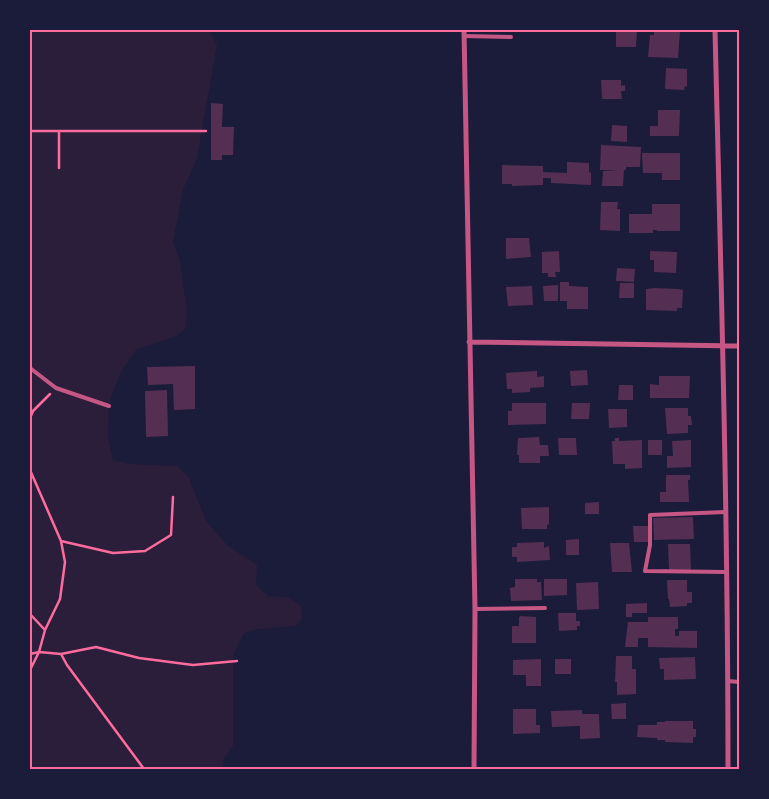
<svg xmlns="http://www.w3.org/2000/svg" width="769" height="799" font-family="Signika,sans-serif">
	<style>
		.green { fill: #2a1e3b }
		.building { fill: #542f53 }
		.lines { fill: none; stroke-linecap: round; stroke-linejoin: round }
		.path { stroke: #ff6b9d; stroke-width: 2.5 }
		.service { stroke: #c65784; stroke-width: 4 }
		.minor { stroke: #c65784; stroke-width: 5 }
		.neatline { fill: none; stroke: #ff6b9d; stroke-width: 2 }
	</style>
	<rect width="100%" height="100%" fill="#1b1b3a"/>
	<path class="green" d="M30,30H170L210,32L217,45L197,158L183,190L173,242L180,261L187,312L185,329L176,336L136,350L122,370L113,391L109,406L108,437L113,460L129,464L177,466L188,476L206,521L228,546L257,565L256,585L268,596L288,597L301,606L302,619L296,626L259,629L244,633L233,656V746L224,758L223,769H30Z"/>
	<path class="building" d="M616,30H637L636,47H616Z
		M654,30L680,31L678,58L648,57L650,35H654Z
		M666,68L687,69V87L685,86L684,90L665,89Z
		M601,80H621V86L625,85V91H621L622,99H602Z
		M211,103L223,104L222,127H234L233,155H222V160H211Z
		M658,110H680L679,136H650V126H658Z
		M612,125L627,126V142L611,141Z
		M601,145L641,147L640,167H626V170H624L623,186H602L603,171L619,170H600Z
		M642,153H680V180H662V173H643Z
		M567,162L589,163V172L591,173V185L551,183V178H543V185L512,186V184H502V165L543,166V172L567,173Z
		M601,202H618L617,209H620V231L600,230Z
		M652,204H680V231H657V230H653V233H629V214H652Z
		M506,238H529L531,257L506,259Z
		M559,251L560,272H555L556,277H548V273H542V252Z
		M650,251L677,252L676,273L654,272V260H650Z
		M617,268L635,269L634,282L616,281Z
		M560,282H569V286L588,287V309H567V301H560Z
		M620,283H634V298H619Z
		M558,285V301H544L543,286Z
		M532,286L533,305L508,306L506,287Z
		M655,288L678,289L683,290L682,308H677V311L646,310V289Z
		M195,366V409L174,410L173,384L148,385L147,367Z
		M587,370L588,385L571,386L570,371Z
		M537,371V377L544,376V387L530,388V392L512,393V389H507L506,373Z
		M659,376H690L689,398H650V384L659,385Z
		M619,385H633V400H618Z
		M167,390L168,436L146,437L145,391Z
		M512,403H546V424L508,425V411H512Z
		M572,403H590L589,419H571Z
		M665,408H688V416H691L692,425H688V433L667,434Z
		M608,409H627V427L609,428Z
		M539,437L540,445H548L549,456H540V463H519V455H517L518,438Z
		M558,438H576L577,455H559Z
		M615,438H619V441L642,440V468L625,469V464H613L612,441H615Z
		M648,440H662V455H648Z
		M691,440V467L667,468V456H673L672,441Z
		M666,475H690V480H688L689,502H660V492H666Z
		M599,502V514H585V503Z
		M549,507V524L547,525V529H522L521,508Z
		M693,517L694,539L654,540L653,518Z
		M633,526H648L649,542H634Z
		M579,539V555H566V540Z
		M544,542V548L549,546L550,560L517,562V557H512V547H517V543Z
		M610,543H629L632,572H612Z
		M668,544H690L691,570H669Z
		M515,579H537V582H541L542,600L511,601L510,588L515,587Z
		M544,579H567V595L544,596Z
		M667,580H687V592H692V603H687V606L670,607L669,599H668Z
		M598,582L599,609L577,610L576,583Z
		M647,603V613H632V617H626V604Z
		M558,613H576V621H580V626H577V630L559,631Z
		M521,616L536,617V643H512V626H519V617Z
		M648,617H678V629H675V636H679V631H697V648L648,647V638H638V647H625L628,622H648Z
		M616,656H632V669H636V694L617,695V682H615Z
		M695,657L696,679L664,680V669H660L659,658Z
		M541,659V686H526V675H513V660Z
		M555,659H571V674H555Z
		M626,703V719H612L611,704Z
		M513,709H536V725H540V733L513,734Z
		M582,710V714H599L600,738L580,739V726L552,727L551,711Z
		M665,721H693V729H696V737H693V743L665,742V740H657V738L637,737L638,725H657V722H665Z"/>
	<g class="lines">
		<path class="path" d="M30,131H206
			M59,131V168
			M30,418L33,411L50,394
			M30,470L61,541L65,562L60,599L45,630L39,652L30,670
			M61,541L113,553L145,551L171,535L173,497
			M30,614L45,630
			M30,654L39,652L61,654L96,647L139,658L193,665L237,661
			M61,654L67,665L144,769"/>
		<path class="service" d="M464,36L511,37
			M30,368L56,388L109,406
			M725,512L650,515V545L645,571L726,572
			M475,609L545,608
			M728,681L739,682"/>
		<path class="minor" d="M464,30L475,609L474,769
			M715,30C721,276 728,523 728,769
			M469,342L739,346"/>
	</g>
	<rect width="769" height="799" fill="none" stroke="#1b1b3a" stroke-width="62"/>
	<rect x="31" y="31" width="707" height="737" class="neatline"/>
</svg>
